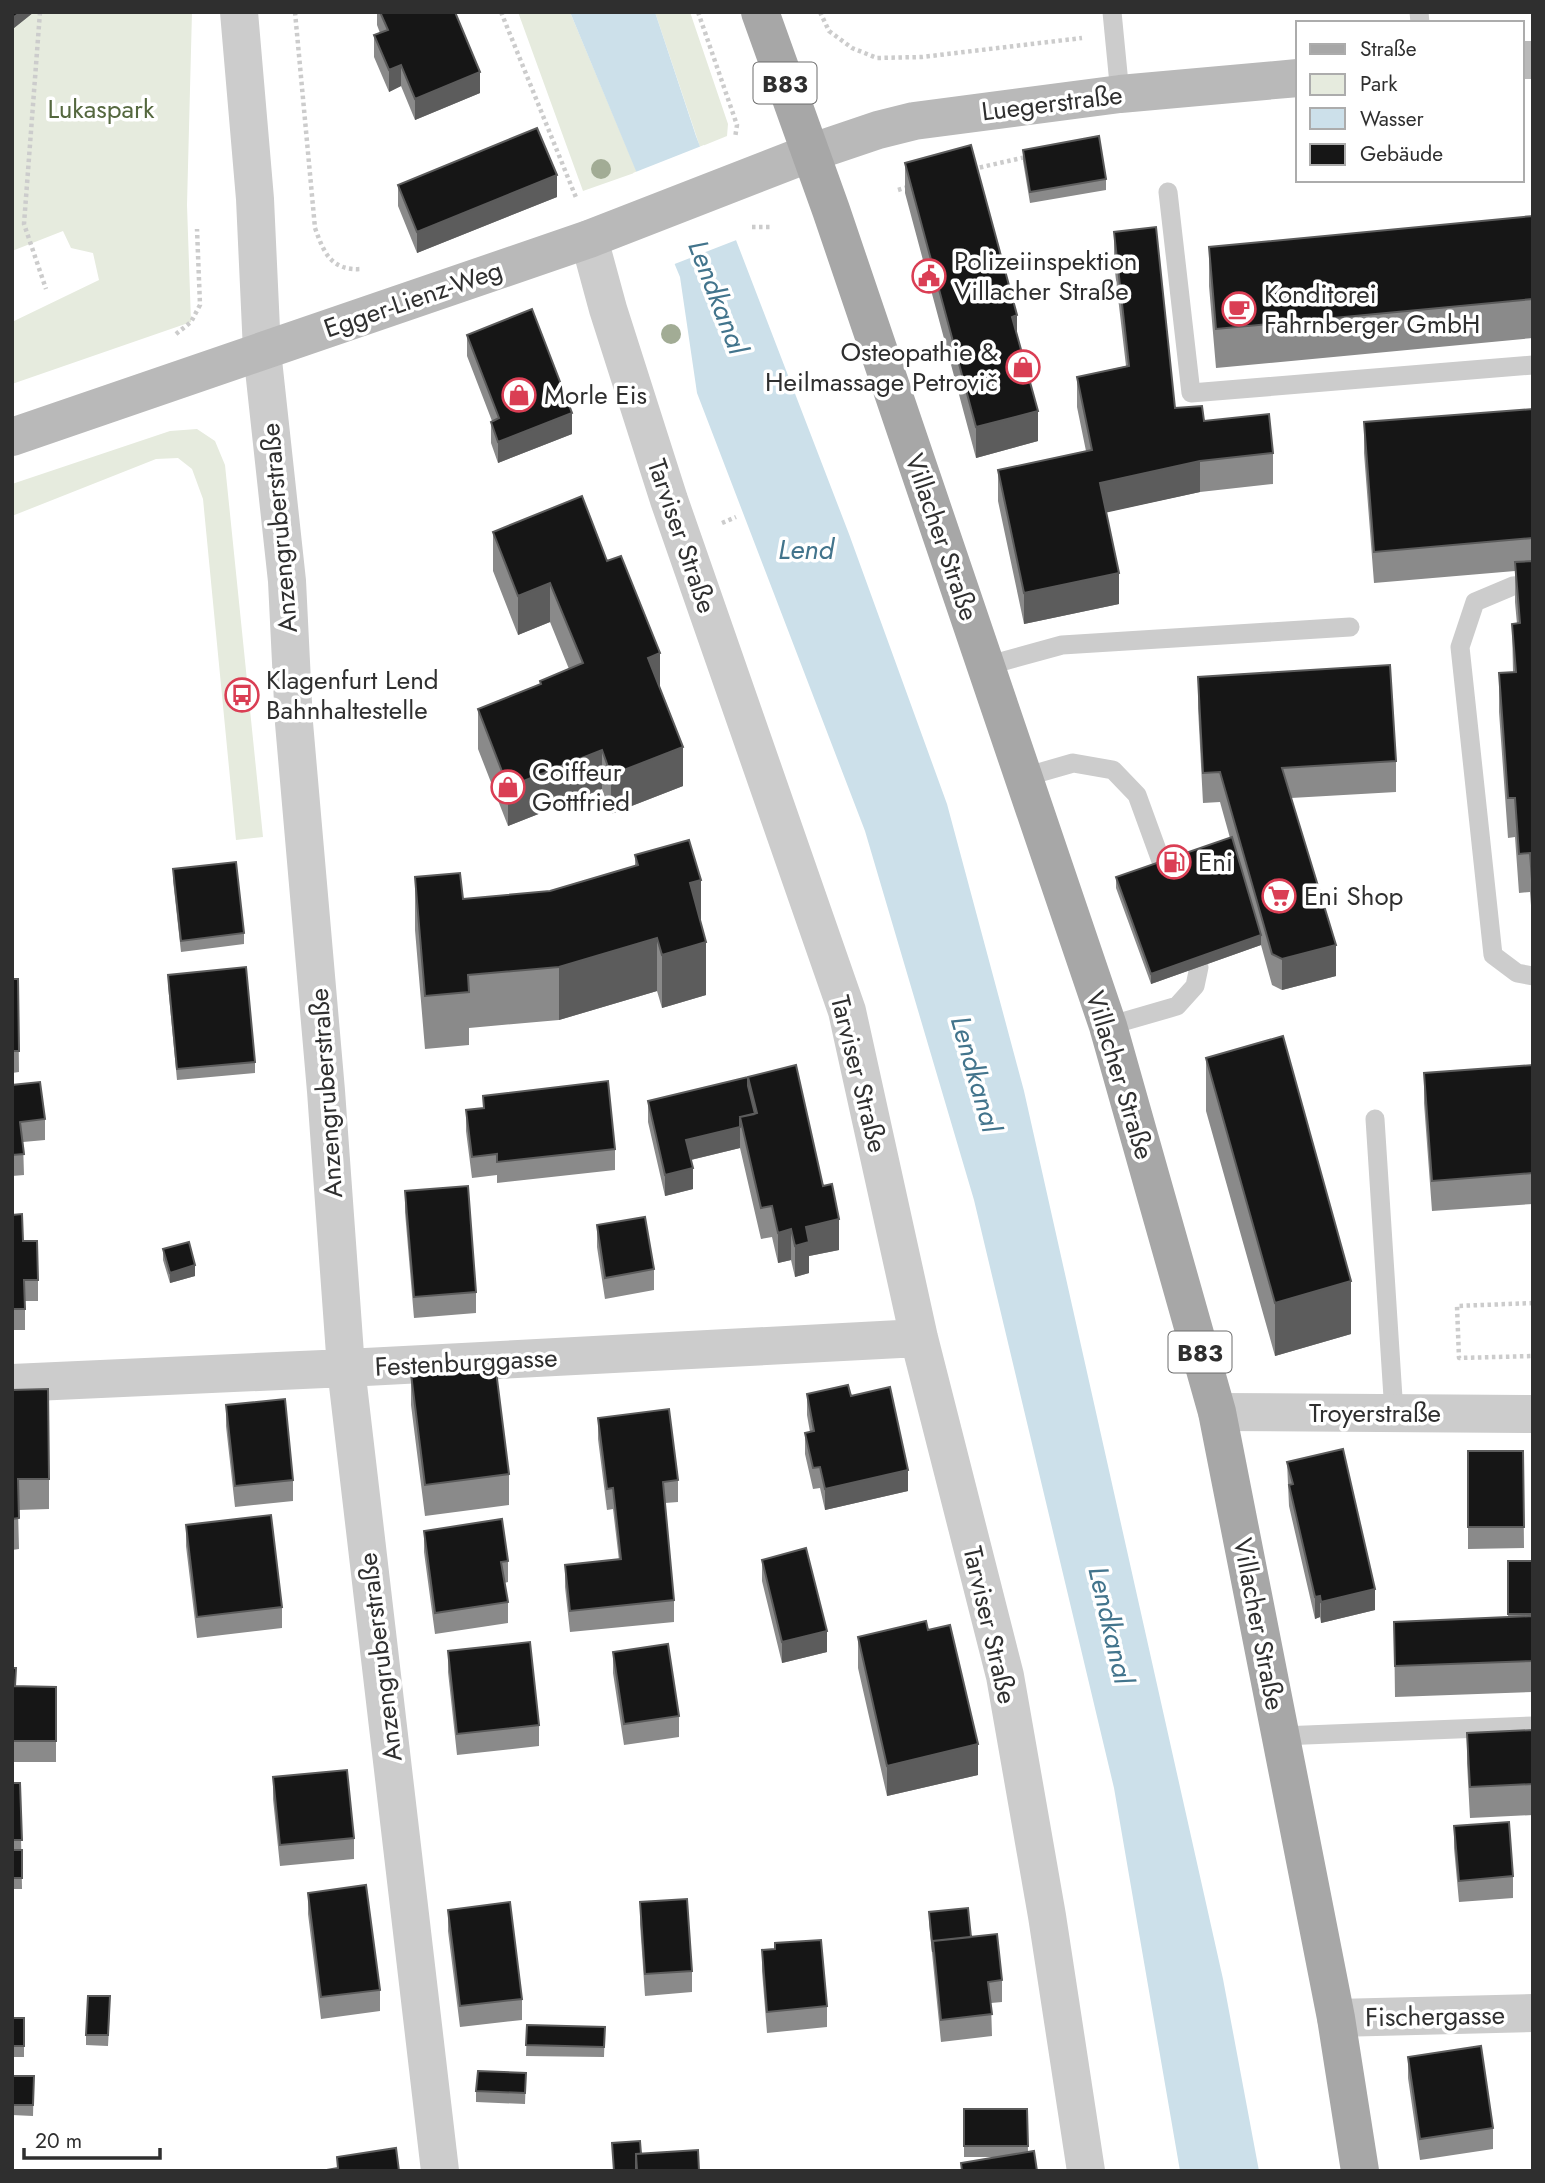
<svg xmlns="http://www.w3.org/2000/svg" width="1545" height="2183" font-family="Jost,sans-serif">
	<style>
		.green { fill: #e6ebde }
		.water { fill: #cce0ea }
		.pier { fill: #fff }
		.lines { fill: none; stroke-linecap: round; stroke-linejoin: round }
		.path { stroke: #ccc; stroke-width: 4.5; stroke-dasharray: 3.5 3.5; stroke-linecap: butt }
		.lane { stroke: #ccc; stroke-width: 19 }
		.street { stroke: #ccc; stroke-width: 38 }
		.secondary { stroke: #b9b9b9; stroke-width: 38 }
		.primary { stroke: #a7a7a7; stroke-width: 38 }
		.tree { fill: #a2ac95 }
		.wall { fill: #8a8a8a }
		.shaded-wall { fill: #5c5c5c }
		.building { fill: #161616; stroke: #5c5c5c; stroke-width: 2 }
		.labels { text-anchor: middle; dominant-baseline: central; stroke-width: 7; stroke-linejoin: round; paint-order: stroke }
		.shield { fill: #fff; stroke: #6d6d6d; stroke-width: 2 }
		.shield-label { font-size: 24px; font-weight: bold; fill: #2f2f2f }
		.street-label { font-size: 26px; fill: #2f2f2f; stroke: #fff }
		.park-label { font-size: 26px; fill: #55683f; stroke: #fff }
		.poi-label { font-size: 26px; fill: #2f2f2f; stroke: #fff; text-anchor: start }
		.water-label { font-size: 28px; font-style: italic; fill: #42748c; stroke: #fff }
	</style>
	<rect width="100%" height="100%" fill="#fff"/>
	<path class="green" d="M12,12H192L187,205L191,322L12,384V322L99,280L93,253L71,248L63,231L12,251Z
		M518,12H570L637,172L583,191Z
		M655,12H690L728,124L727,136L700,147Z
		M197,429L215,441L225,465L263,837L236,840L203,499L192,469L178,458L156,459L12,516V484L170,431Z"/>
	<path class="water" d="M570,12H655L696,136L849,534L947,804L1024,1091L1223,1979L1259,2171H1180L1114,1788L974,1200L865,831L697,393L680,277Z"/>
	<path class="pier" d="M704,145L739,239L672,265L633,173Z"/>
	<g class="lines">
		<path class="path" d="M40,12L24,224L46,289
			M295,12L315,228C324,253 331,271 362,269
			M501,12L577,200
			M698,12L737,125L735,138
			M820,12L829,31L852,48L877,58L922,57L1082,38
			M973,169L1026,157
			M898,190L911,186
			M752,227H772
			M176,334L191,322L200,305L197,229
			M722,523L736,517
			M1533,1303L1457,1306L1459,1358L1533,1356"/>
		<path class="lane" d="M1112,12L1120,94
			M1419,12L1420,23
			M1168,192L1191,393L1533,365
			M1533,584L1513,586L1475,602L1460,647L1493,955L1517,973L1533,976
			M986,666L1062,645L1350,627
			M1024,777L1073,763L1113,770L1137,795L1165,872
			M1108,1026L1177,1006L1195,986L1199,967
			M1375,1119L1394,1413
			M1281,1736L1533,1726"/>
		<path class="street" d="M239,12L255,199L262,351L287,581L294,723L326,1091L346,1368L440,2171
			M589,239L608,309L669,500L847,1011L919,1338L1005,1676L1047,1916L1086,2171
			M12,1383L346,1368L919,1338
			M1217,1412L1533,1414
			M1336,2018L1533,2013"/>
		<path class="secondary" d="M1522,60H1533
			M12,437L589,239L810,153L878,130L914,121L1120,94L1298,78"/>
		<path class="primary" d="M760,12L831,210L1108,1026L1217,1412L1336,2018L1360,2171"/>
	</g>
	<g class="tree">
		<circle cx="601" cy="169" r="10"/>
		<circle cx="671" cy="334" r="10"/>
	</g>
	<path class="wall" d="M12,12H34L14,28L12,26Z
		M377,12H455L480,93L415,120L401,86L389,92L374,57V35L380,33L377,25Z
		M1023,150L1106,179V190L1030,203L1023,161Z
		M905,163L1017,336L1038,441L976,458L905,193Z
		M398,185L557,197L417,253L398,206Z
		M1533,216V338L1216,368L1209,286V247Z
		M1114,232L1175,408L1273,453V484L1200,492L1106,512L1119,604L1024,624L998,501V470L1086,451L1077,407V377L1126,366L1114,263Z
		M467,335L572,434L498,463L491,443V422L492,421L467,356Z
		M1533,409V932L1530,892L1519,893L1515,837L1508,838L1499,712V673L1513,672L1512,624H1517L1515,602V571L1374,583L1364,453V422Z
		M493,532L607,561L660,689L683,786L611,814L602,789L508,826L478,749V709L540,684V681L569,669L550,622L518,635L493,571Z
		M1198,677L1396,761V792L1291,798L1336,976L1282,990L1272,985L1261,945L1151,984L1116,888V877L1230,838L1220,802L1203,803L1198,708Z
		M635,855L701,923L706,995L662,1008L657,991L559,1020L469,1028V1045L425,1049L415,930V877L463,899L550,891L635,866Z
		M173,869L244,933V944L181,952L173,880Z
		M168,975L255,1062V1073L177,1080L168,985Z
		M12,979H18L19,1072L12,1073Z
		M1206,1058L1351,1334L1275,1356L1206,1111Z
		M1533,1065V1204L1432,1211L1424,1103V1073Z
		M748,1077L823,1186L839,1250L809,1256V1273L795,1277L791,1260L778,1263L772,1237L761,1239L740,1148L691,1160L693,1189L665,1196L648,1122V1101Z
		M12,1085L45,1119V1140L23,1142L24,1175L12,1176Z
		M483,1096L615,1149V1170L497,1183V1175L472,1178L466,1131V1110L483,1108Z
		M405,1191L476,1292V1313L414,1318L405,1212Z
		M12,1215L38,1280V1301H25V1330H12Z
		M597,1225L654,1269V1290L605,1299L597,1247Z
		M163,1249L195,1276L170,1283L163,1260Z
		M411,1374L509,1474V1505L425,1516L411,1405Z
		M12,1390L49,1479V1509L18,1510L19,1549L12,1550Z
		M807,1394L851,1396L908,1491L825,1510L820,1488L813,1489L805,1454V1433L810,1432L807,1415Z
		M226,1405L293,1480V1501L235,1507L226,1426Z
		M598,1418L678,1480V1502L665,1503L674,1600V1622L570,1632L565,1587V1565L619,1560L613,1509L607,1510L598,1439Z
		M1468,1451H1523L1524,1548L1468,1549Z
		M1287,1462L1375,1610L1321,1623L1320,1617L1315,1619L1289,1506Z
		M186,1525L282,1607V1628L197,1638L186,1546Z
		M424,1531L508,1561V1582L504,1583L508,1602V1623L435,1634L424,1552Z
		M762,1560L827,1652L782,1663L762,1581Z
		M1508,1561H1533V1692L1395,1697L1394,1622L1508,1617Z
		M928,1630L978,1775L887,1796L858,1668V1637Z
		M448,1651L539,1725V1746L457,1755L448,1672Z
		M613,1652L679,1716V1737L624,1745L613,1673Z
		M12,1668L15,1686L56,1687V1762H12Z
		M1533,1730V1815L1470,1818L1467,1763V1733Z
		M273,1777L354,1838V1859L280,1866L273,1799Z
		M12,1783H20L22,1889H12Z
		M1454,1826L1513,1876V1898L1459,1902L1454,1848Z
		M308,1893L380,1990V2011L321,2019L308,1914Z
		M640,1902L692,1971V1992L645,1996L640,1924Z
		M448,1910L522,1999V2020L460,2027L448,1931Z
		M929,1912L971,1937L1002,1980V2002L991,2003L992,2036L941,2042L929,1923Z
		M762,1950L827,2006V2027L767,2033L762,1971Z
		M110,2007L108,2046L86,2045V2035Z
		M12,2018H24V2057H12Z
		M527,2025L605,2027L604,2057L526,2056Z
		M1408,2057L1493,2128V2149L1420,2160L1408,2078Z
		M526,2073L525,2104L476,2102V2091Z
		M12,2076H34L33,2116L12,2115Z
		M964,2109H1027L1028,2152L1037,2171H961V2163L1001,2157H964Z"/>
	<path class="shaded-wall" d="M21,12H34L14,28V17Z
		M401,65V86L389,92V70Z
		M480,72V93L415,120V99Z
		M557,175V197L417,253V232Z
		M1017,315V346L1012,317Z
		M1038,411V441L976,458V427Z
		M572,413V434L498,463V442Z
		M1200,461V492L1100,514V483Z
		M1119,573V604L1024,624V593Z
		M550,583V622L518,635V596Z
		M660,653V692L648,658Z
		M683,747V786L611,814V775Z
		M602,750V789L508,826V787Z
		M701,880V933L690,883Z
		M1261,935V945L1151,984V974Z
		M657,938V991L559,1020V967Z
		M706,942V995L662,1008V955Z
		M1336,945V976L1282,990V959Z
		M740,1127V1148L686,1161V1140Z
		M693,1168V1189L665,1196V1175Z
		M839,1219V1250L809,1256V1273L795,1277V1246L806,1227Z
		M791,1229V1260L778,1263V1233Z
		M195,1265V1276L170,1283V1273Z
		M1351,1281V1334L1275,1356V1303Z
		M908,1470V1491L825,1510V1489Z
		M1375,1589V1610L1321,1623V1602Z
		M1320,1596V1617L1315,1619V1597Z
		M827,1631V1652L782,1663V1642Z
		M978,1744V1775L887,1796V1766Z"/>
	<path class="building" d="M12,12H21L14,17L12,15Z
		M380,12H455L480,72L415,99L401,65L389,70L374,35L388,30Z
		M537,128L557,175L417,232L398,185Z
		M1099,136L1106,179L1030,192L1023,150Z
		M971,145L1017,315L1012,317L1038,411L976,427L905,163Z
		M1533,216V299L1216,329L1209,247Z
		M1156,227L1175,408L1202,406L1204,421L1269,414L1273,453L1200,461L1100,483L1119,573L1024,593L998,470L1092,450L1077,377L1129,366L1114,232Z
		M532,309L572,413L498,442L491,422L499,418L467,335Z
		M1533,409V538L1374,552L1364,422Z
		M582,496L607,561L621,556L660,653L648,658L683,747L611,775L602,750L508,787L478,709L541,684L540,681L583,663L550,583L518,596L493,532Z
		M1533,561V893L1530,853L1519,854L1515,798H1508L1499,673L1516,672L1512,624L1520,623L1515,562Z
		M1390,665L1396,761L1282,768L1336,945L1282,959L1272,954L1220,772L1203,773L1198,677Z
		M1232,837L1261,935L1151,974L1116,877Z
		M689,840L701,880L690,883L706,942L662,955L657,938L559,967L468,975L469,992L425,996L415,877L460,873L463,899L550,891L638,865L635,855Z
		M236,862L244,933L181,941L173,869Z
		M246,967L255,1062L177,1069L168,975Z
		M12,979H18L19,1051H12Z
		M1283,1036L1351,1281L1275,1303L1206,1058Z
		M796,1065L823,1186L832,1184L839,1219L806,1227L809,1242L795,1246L791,1229L778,1233L772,1206L761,1208L740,1117L757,1113L748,1077Z
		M1533,1065V1173L1432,1181L1424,1073Z
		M748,1077V1086L755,1114L740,1117V1127L686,1140L693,1168L665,1175L648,1101Z
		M608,1081L615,1149L497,1162V1154L472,1157L466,1110L484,1108L483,1096Z
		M40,1082L45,1119L20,1122L24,1154L12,1155V1085Z
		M468,1186L476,1292L414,1297L405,1191Z
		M22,1214L23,1241H37L38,1280H24L25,1309H12V1215Z
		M645,1217L654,1269L605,1278L597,1225Z
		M189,1242L195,1265L170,1273L163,1249Z
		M495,1363L509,1474L425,1485L411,1374Z
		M848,1385L851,1396L890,1387L908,1470L825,1489L820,1467L813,1468L805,1433L814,1431L807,1394Z
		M48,1389L49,1479H18L19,1518L12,1519V1390Z
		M285,1399L293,1480L235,1486L226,1405Z
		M669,1409L678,1480L663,1482L674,1600L570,1611L565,1565L621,1559L613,1488L607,1489L598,1418Z
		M1343,1449L1375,1589L1321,1602L1320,1596L1315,1597L1289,1485L1293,1484L1287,1462Z
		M1468,1451H1523L1524,1527H1468Z
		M271,1515L282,1607L197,1617L186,1525Z
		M502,1519L508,1561L501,1562L508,1602L435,1613L424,1531Z
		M806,1548L827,1631L782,1642L762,1560Z
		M1508,1561H1533V1614H1508Z
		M1533,1616V1661L1395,1666L1394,1622Z
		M926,1621L928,1630L950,1625L978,1744L887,1766L858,1637Z
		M530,1642L539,1725L457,1734L448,1651Z
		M668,1644L679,1716L624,1724L613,1652Z
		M12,1668H16L15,1686H12Z
		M12,1686L56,1687V1741H12Z
		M1533,1730V1784L1470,1787L1467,1733Z
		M347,1770L354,1838L280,1845L273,1777Z
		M12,1783H20L22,1840H12Z
		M1509,1822L1513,1876L1459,1881L1454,1826Z
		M12,1850H22V1878H12Z
		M366,1885L380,1990L321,1997L308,1893Z
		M687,1899L692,1971L645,1974L640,1902Z
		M510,1902L522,1999L460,2006L448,1910Z
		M968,1908L971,1937L933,1941V1952L929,1912Z
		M997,1934L1002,1980L988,1982L992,2014L941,2020L933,1941Z
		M821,1940L827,2006L767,2012L762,1950L775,1949V1943Z
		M88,1996H110L108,2035H86Z
		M12,2018H24V2046H12Z
		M527,2025L605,2027L604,2047L526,2045Z
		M1481,2046L1493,2128L1420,2139L1408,2057Z
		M478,2071L526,2073L525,2093L476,2091Z
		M12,2076H34L33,2105H12Z
		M964,2109H1027L1028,2146H964Z
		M640,2141L641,2154H636V2171H614L612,2143Z
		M396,2148L399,2171H326V2170L338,2168L337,2157Z
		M698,2150L699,2171H637L636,2154Z
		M1034,2151L1037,2171H962L961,2163Z"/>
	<defs>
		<symbol id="civic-ring" viewBox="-11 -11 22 22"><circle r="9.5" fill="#fff" stroke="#da3e54" stroke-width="1.5"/><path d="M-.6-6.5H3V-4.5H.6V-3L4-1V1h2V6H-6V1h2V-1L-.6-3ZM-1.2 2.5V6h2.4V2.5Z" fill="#da3e54"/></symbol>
		<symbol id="cafe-ring" viewBox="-11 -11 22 22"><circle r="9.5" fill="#fff" stroke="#da3e54" stroke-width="1.5"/><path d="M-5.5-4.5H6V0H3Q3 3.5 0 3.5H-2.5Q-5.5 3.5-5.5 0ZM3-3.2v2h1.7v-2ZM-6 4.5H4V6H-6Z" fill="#da3e54"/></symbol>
		<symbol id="shop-ring" viewBox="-11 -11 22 22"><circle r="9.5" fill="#fff" stroke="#da3e54" stroke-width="1.5"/><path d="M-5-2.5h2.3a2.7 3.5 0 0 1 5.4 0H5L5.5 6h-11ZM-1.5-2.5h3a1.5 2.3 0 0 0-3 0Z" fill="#da3e54"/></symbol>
		<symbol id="bus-ring" viewBox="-11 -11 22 22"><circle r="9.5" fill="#fff" stroke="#da3e54" stroke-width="1.5"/><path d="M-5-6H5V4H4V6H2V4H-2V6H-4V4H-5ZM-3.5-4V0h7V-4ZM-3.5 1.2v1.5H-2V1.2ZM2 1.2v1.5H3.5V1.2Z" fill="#da3e54"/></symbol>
		<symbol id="fuel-ring" viewBox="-11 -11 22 22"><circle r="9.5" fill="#fff" stroke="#da3e54" stroke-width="1.5"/><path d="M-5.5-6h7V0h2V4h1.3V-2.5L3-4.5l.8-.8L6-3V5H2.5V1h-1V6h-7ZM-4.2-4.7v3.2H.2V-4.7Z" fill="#da3e54"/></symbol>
		<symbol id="supermarket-ring" viewBox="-11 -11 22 22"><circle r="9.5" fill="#fff" stroke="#da3e54" stroke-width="1.5"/><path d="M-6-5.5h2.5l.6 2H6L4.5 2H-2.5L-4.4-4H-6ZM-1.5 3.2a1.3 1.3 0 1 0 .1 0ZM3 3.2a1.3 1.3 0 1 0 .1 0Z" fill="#da3e54"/></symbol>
	</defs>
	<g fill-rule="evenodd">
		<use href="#civic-ring" x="910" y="257" width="38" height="38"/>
		<use href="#cafe-ring" x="1220" y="290" width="38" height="38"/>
		<use href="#shop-ring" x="1004" y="348" width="38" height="38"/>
		<use href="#shop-ring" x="500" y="376" width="38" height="38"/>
		<use href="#bus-ring" x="223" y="676" width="38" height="38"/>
		<use href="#shop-ring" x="489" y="768" width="38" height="38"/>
		<use href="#fuel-ring" x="1155" y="843" width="38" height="38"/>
		<use href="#supermarket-ring" x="1260" y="877" width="38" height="38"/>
	</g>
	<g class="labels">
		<g class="shield">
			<rect x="753.5" y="62.5" width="63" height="41" rx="5"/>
			<rect x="1168.5" y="1331.5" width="63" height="41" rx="5"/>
		</g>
		<g class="shield-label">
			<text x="785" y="83">B83</text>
			<text x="1200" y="1352">B83</text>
		</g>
		<g class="street-label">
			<text transform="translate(1052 103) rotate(-7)">Luegerstraße</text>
			<text transform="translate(413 299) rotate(-19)">Egger-Lienz-Weg</text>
			<text transform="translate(279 528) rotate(-95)">Anzengruberstraße</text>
			<text transform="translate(682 536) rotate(71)">Tarviser Straße</text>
			<text transform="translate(942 537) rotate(71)">Villacher Straße</text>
			<text transform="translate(859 1074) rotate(76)">Tarviser Straße</text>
			<text transform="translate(1120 1075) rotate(73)">Villacher Straße</text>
			<text transform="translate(326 1093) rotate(-94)">Anzengruberstraße</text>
			<text transform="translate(466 1362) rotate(-3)">Festenburggasse</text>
			<text x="1375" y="1413">Troyerstraße</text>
			<text transform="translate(1259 1624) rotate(79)">Villacher Straße</text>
			<text transform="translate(990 1625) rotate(77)">Tarviser Straße</text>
			<text transform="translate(380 1657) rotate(-97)">Anzengruberstraße</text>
			<text transform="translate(1435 2016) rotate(-1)">Fischergasse</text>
		</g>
		<g class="park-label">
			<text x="101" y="109">Lukaspark</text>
		</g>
		<g class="poi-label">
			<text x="954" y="261">Polizeiinspektion<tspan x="954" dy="30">Villacher Straße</tspan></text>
			<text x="1264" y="294">Konditorei<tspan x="1264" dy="30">Fahrnberger GmbH</tspan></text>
			<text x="998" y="352" text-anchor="end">Osteopathie &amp;<tspan x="998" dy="30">Heilmassage Petrovič</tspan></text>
			<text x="544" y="395">Morle Eis</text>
			<text x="266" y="680">Klagenfurt Lend<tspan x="266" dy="30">Bahnhaltestelle</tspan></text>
			<text x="532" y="772">Coiffeur<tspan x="532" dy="30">Gottfried</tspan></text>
			<text x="1198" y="862">Eni</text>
			<text x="1304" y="896">Eni Shop</text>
		</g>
		<g class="water-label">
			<text transform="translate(718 297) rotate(69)">Lendkanal</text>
			<text x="806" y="549">Lend</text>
			<text transform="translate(976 1074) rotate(74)">Lendkanal</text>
			<text transform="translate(1111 1625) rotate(77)">Lendkanal</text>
		</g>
	</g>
	<rect width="1545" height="2183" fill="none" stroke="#2f2f2f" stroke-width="28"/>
	<rect x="1296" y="21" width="228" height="161" fill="#ffffff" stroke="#acacac" stroke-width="2"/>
	<rect x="1310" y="44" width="35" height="10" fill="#a7a7a7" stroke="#acacac" stroke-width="2"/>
	<text x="1360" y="56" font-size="21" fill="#2f2f2f">Straße</text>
	<rect x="1310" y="74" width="35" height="21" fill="#e6ebde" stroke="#acacac" stroke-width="2"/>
	<text x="1360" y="91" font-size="21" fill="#2f2f2f">Park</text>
	<rect x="1310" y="108" width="35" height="21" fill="#cce0ea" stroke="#acacac" stroke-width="2"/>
	<text x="1360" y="126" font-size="21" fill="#2f2f2f">Wasser</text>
	<rect x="1310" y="144" width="35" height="21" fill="#161616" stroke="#acacac" stroke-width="2"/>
	<text x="1360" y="161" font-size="21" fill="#2f2f2f">Gebäude</text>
	<path d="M24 2148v10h136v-10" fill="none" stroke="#2f2f2f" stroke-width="3.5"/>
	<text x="35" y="2148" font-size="21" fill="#2f2f2f" stroke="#ffffff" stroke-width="5" paint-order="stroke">20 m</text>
</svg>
